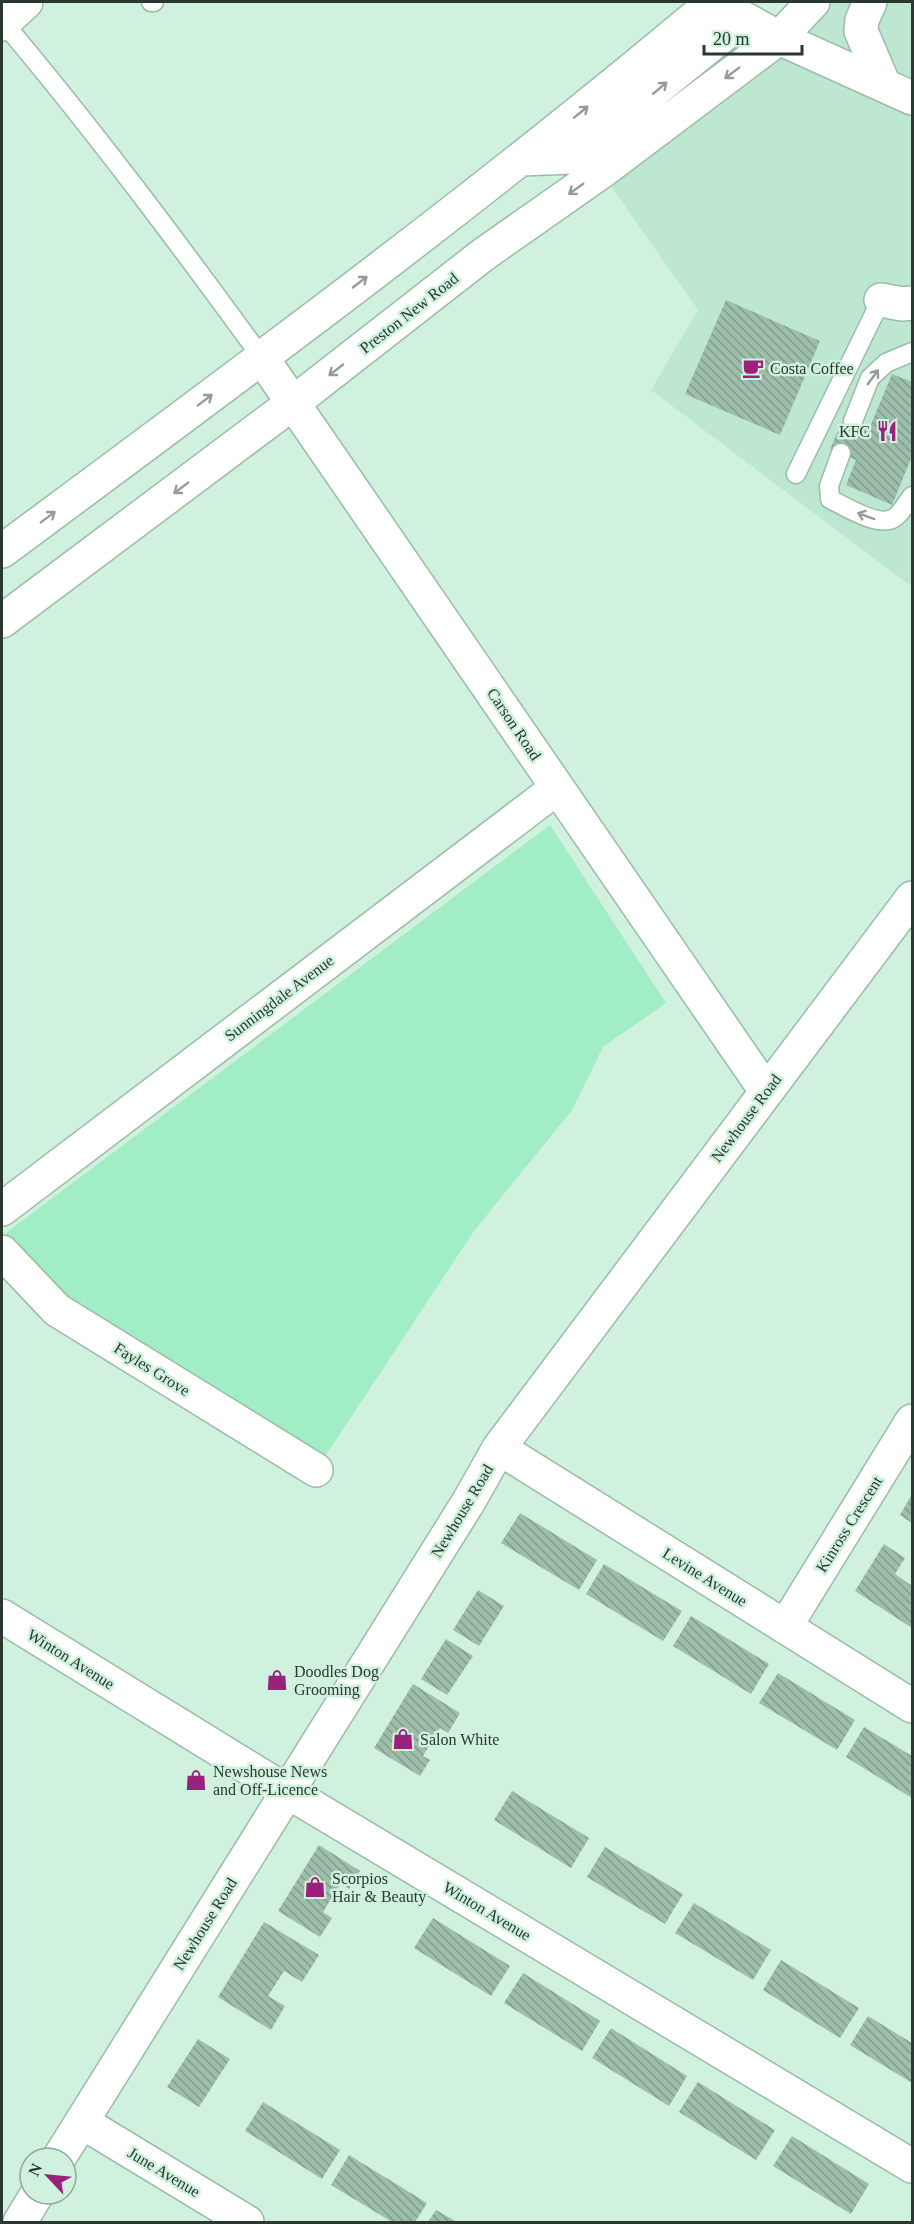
<svg xmlns="http://www.w3.org/2000/svg" width="914" height="2224" font-family="'Times New Roman',serif">
	<style>
		.built { fill: #bee7d1 }
		.grass { fill: #a1edc5 }
		.building { fill: url(#building-back-hatch) }
		.lines { fill: none; stroke-linecap: round; stroke-linejoin: round }
		.service-casing { stroke: #9bbba9; stroke-width: 21 }
		.minor-casing { stroke: #9bbba9; stroke-width: 36 }
		.tertiary-casing { stroke: #9bbba9; stroke-width: 36 }
		.trunk-casing { stroke: #9bbba9; stroke-width: 36 }
		.service { stroke: #fff; stroke-width: 18 }
		.minor { stroke: #fff; stroke-width: 33 }
		.tertiary { stroke: #fff; stroke-width: 33 }
		.trunk { stroke: #fff; stroke-width: 33 }
		.oneway { stroke: #959c98 }
		.labels { text-anchor: middle; dominant-baseline: central; stroke-width: 5; stroke-linejoin: round; paint-order: stroke }
		.street-label { font-size: 16px; fill: #2b3831; stroke: #cff1de }
		.poi-label { font-size: 16px; fill: #2b3831; stroke: #cff1de; text-anchor: start }
	</style>
	<defs>
		<pattern id="building-back-hatch" width="6" height="6" patternUnits="userSpaceOnUse" patternTransform="scale(1.5)"><rect width="6" height="6" fill="#9ebeac"/><path d="M-1 5l2 2M0 0l6 6M5-1l2 2" fill="none" stroke="#819b8d"/></pattern>
	</defs>
	<rect width="100%" height="100%" fill="#cff1de"/>
	<path class="built" d="M813,2H912V587L651,390L698,310L601,172Z"/>
	<path class="grass" d="M550,825L666,1003L603,1047L572,1110L474,1231L316,1470L57,1310L2,1236Z"/>
	<path class="building" d="M726,300L820,341L780,435L685,394Z
		M892,374L912,382V456L892,505L846,485L856,460L830,449L844,418L869,429Z
		M912,1494V1523L900,1515Z
		M520,1513L597,1560L579,1590L501,1543Z
		M884,1544L905,1558L895,1574L912,1586V1628L855,1591Z
		M604,1564L682,1611L663,1641L586,1594Z
		M478,1590L504,1606L479,1646L453,1630Z
		M691,1616L769,1664L751,1694L673,1646Z
		M446,1639L473,1656L447,1695L421,1679Z
		M778,1673L855,1720L837,1750L759,1703Z
		M413,1684L460,1713L448,1733L440,1728L423,1756L430,1760L420,1776L374,1748Z
		M864,1727L912,1756V1798L846,1757Z
		M512,1791L589,1838L571,1868L494,1820Z
		M319,1845L360,1871L349,1889L341,1883L323,1912L332,1918L320,1937L278,1911Z
		M605,1847L683,1894L665,1924L587,1877Z
		M694,1903L771,1950L753,1980L675,1933Z
		M433,1918L510,1966L491,1996L414,1948Z
		M264,1922L319,1955L302,1982L284,1971L268,1996L285,2006L271,2030L218,1997Z
		M781,1960L859,2008L840,2038L763,1990Z
		M523,1973L600,2021L582,2051L504,2003Z
		M868,2016L912,2043V2083L850,2045Z
		M611,2028L687,2076L669,2106L592,2058Z
		M198,2039L230,2059L199,2107L167,2087Z
		M698,2082L775,2130L756,2160L679,2112Z
		M263,2102L340,2150L322,2179L245,2131Z
		M792,2136L869,2184L851,2214L773,2166Z
		M349,2155L427,2203L415,2222H392L331,2185Z
		M436,2210L457,2222H428Z"/>
	<g class="lines">
		<defs>
			<path id="service" d="M151,2H154
				M3,22C94,130 179,244 262,358
				M853,421L870,378L886,363L912,352
				M841,453L829,486L830,499C844,506 879,528 894,518C901,514 907,502 912,496
				M796,474L881,300"/>
			<path id="minor" d="M2,24L26,2
				M881,300L902,304L912,303
				M262,358L766,1091
				M2,1209L557,788
				M2,1252L57,1310L316,1470
				M499,1448L912,1706
				M2,1616L288,1792L912,2166
				M785,1627L912,1421
				M82,2122L247,2222
				M59,2158L469,1501L499,1448L912,898
				M20,2222L37,2194"/>
			<path id="tertiary" d="M714,2L779,38L912,98"/>
			<path id="trunk" d="M870,2L862,20L861,31L884,85
				M521,159L572,157L728,31L752,23
				M2,551C242,373 484,195 713,2
				M2,621L293,403L484,254L601,172L779,38L813,2"/>
		</defs>
		<use href="#service" class="service-casing"/>
		<use href="#minor" class="minor-casing"/>
		<use href="#tertiary" class="tertiary-casing"/>
		<use href="#trunk" class="trunk-casing"/>
		<use href="#service" class="service"/>
		<use href="#minor" class="minor"/>
		<use href="#tertiary" class="tertiary"/>
		<use href="#trunk" class="trunk"/>
	</g>
	<defs><path id="oneway-shaft" d="M-6 0H5M1.5-3L5.5 0L1.5 3" fill="none" stroke-width="1.6" stroke-linecap="round" stroke-linejoin="round" transform="scale(1.5)"/></defs>
	<g class="oneway">
		<use href="#oneway-shaft" transform="translate(732 73) rotate(143)"/>
		<use href="#oneway-shaft" transform="translate(660 88) rotate(-40)"/>
		<use href="#oneway-shaft" transform="translate(581 112) rotate(-39)"/>
		<use href="#oneway-shaft" transform="translate(576 189) rotate(145)"/>
		<use href="#oneway-shaft" transform="translate(360 282) rotate(-38)"/>
		<use href="#oneway-shaft" transform="translate(336 370) rotate(142)"/>
		<use href="#oneway-shaft" transform="translate(873 377) rotate(-54)"/>
		<use href="#oneway-shaft" transform="translate(205 400) rotate(-37)"/>
		<use href="#oneway-shaft" transform="translate(181 488) rotate(143)"/>
		<use href="#oneway-shaft" transform="translate(866 516) rotate(-160)"/>
		<use href="#oneway-shaft" transform="translate(48 517) rotate(-37)"/>
	</g>
	<defs>
		<symbol id="cafe-bare" viewBox="-9 -9 18 18"><path d="M-5.5-4.5H6V0H3Q3 3.5 0 3.5H-2.5Q-5.5 3.5-5.5 0ZM3-3.2v2h1.7v-2ZM-6 4.5H4V6H-6Z" fill="#9b227b" stroke="#cff1de" stroke-width="2.5" paint-order="stroke"/></symbol>
		<symbol id="restaurant-bare" viewBox="-9 -9 18 18"><path d="M-5-6h1v4h1v-4h1v4h1v-4h1v5L-1.5 .5V6h-2V.5L-5-1ZM5-6V6H3V1.5H1.5Q1.5-4 5-6Z" fill="#9b227b" stroke="#cff1de" stroke-width="2.5" paint-order="stroke"/></symbol>
		<symbol id="shop-bare" viewBox="-9 -9 18 18"><path d="M-5-2.5h2.3a2.7 3.5 0 0 1 5.4 0H5L5.5 6h-11ZM-1.5-2.5h3a1.5 2.3 0 0 0-3 0Z" fill="#9b227b" stroke="#cff1de" stroke-width="2.5" paint-order="stroke"/></symbol>
	</defs>
	<g fill-rule="evenodd">
		<use href="#cafe-bare" x="738" y="353" width="30" height="30"/>
		<use href="#restaurant-bare" x="872" y="416" width="30" height="30"/>
		<use href="#shop-bare" x="262" y="1665" width="30" height="30"/>
		<use href="#shop-bare" x="388" y="1724" width="30" height="30"/>
		<use href="#shop-bare" x="181" y="1765" width="30" height="30"/>
		<use href="#shop-bare" x="300" y="1872" width="30" height="30"/>
	</g>
	<g class="labels">
		<g class="street-label">
			<text transform="translate(409 313) rotate(-38)">Preston New Road</text>
			<text transform="translate(514 724) rotate(56)">Carson Road</text>
			<text transform="translate(279 998) rotate(-37)">Sunningdale Avenue</text>
			<text transform="translate(746 1118) rotate(-53)">Newhouse Road</text>
			<text transform="translate(152 1369) rotate(32)">Fayles Grove</text>
			<text transform="translate(462 1511) rotate(-59)">Newhouse Road</text>
			<text transform="translate(849 1524) rotate(-58)">Kinross Crescent</text>
			<text transform="translate(705 1577) rotate(32)">Levine Avenue</text>
			<text transform="translate(71 1659) rotate(32)">Winton Avenue</text>
			<text transform="translate(487 1911) rotate(31)">Winton Avenue</text>
			<text transform="translate(205 1924) rotate(-58)">Newhouse Road</text>
			<text transform="translate(164 2172) rotate(31)">June Avenue</text>
		</g>
		<g class="poi-label">
			<text x="770" y="368">Costa Coffee</text>
			<text x="870" y="431" text-anchor="end">KFC</text>
			<text x="294" y="1671">Doodles Dog<tspan x="294" dy="18">Grooming</tspan></text>
			<text x="420" y="1739">Salon White</text>
			<text x="213" y="1771">Newshouse News<tspan x="213" dy="18">and Off-Licence</tspan></text>
			<text x="332" y="1878">Scorpios<tspan x="332" dy="18">Hair &amp; Beauty</tspan></text>
		</g>
	</g>
	<rect width="914" height="2224" fill="none" stroke="#2b3831" stroke-width="6"/>
	<g transform="translate(48 2176) rotate(296)"><circle r="28" fill="#cff1de" stroke="#8da799" stroke-width="1.5"/>
	<path d="M0-4.5L10 22L0 15L-10 22Z" fill="#9b227b"/>
	<text y="-9" font-size="16" font-weight="bold" text-anchor="middle" fill="#2b3831">N</text>
	</g>
	<path d="M704 45v9h98v-9" fill="none" stroke="#2b3831" stroke-width="3"/>
	<text x="713" y="45" font-size="18" fill="#2b3831" stroke="#cff1de" stroke-width="4.5" paint-order="stroke">20 m</text>
</svg>
